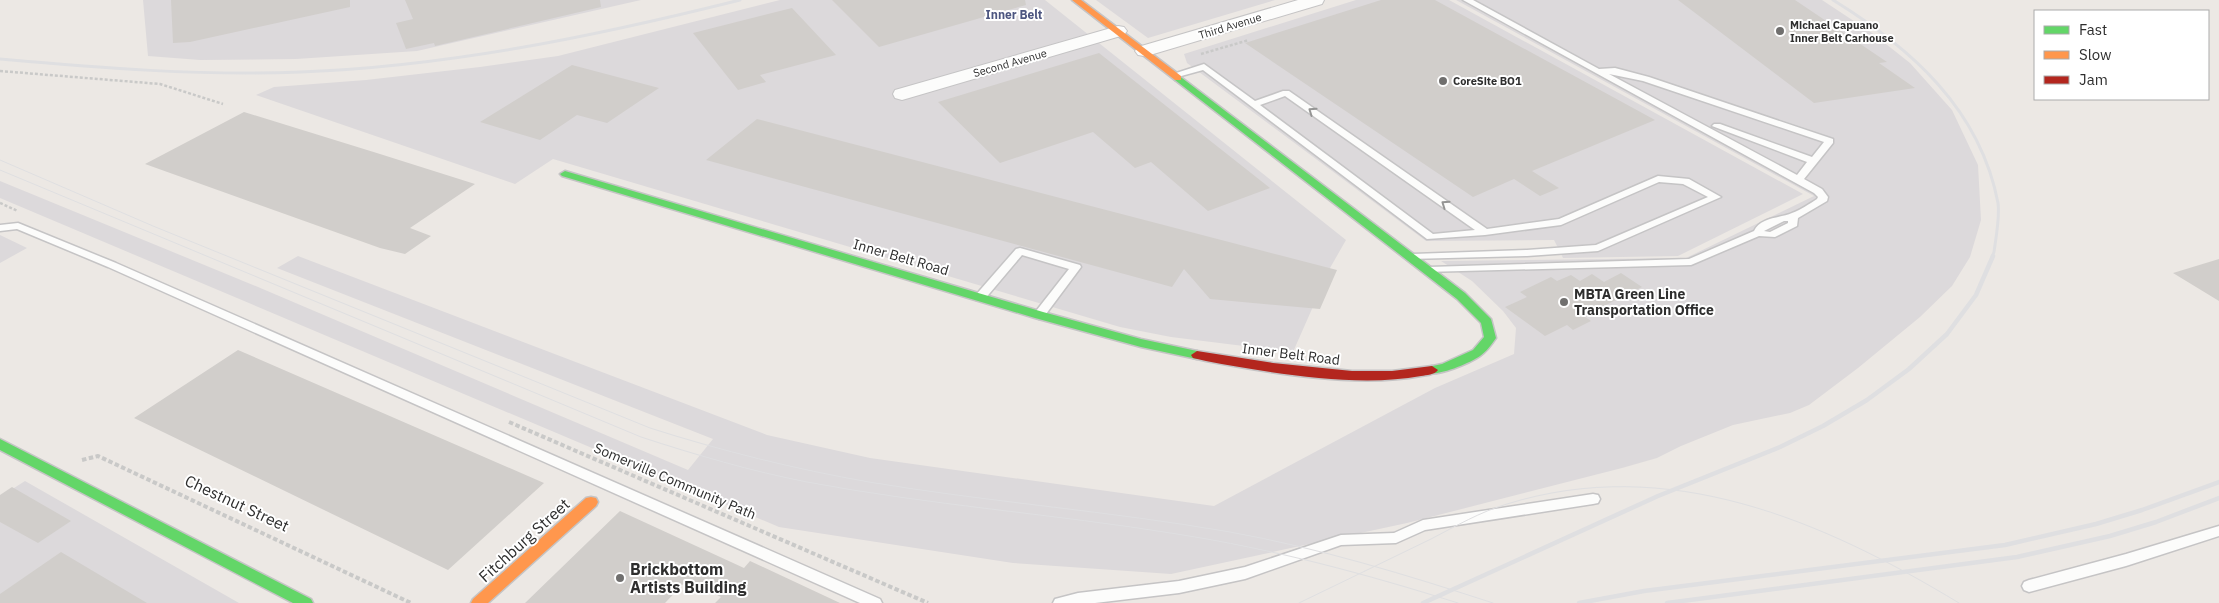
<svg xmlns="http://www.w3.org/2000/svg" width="2219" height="603" font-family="'IBM Plex Sans',sans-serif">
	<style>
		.industrial { fill: #dcd9db }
		.building { fill: #d1cecb }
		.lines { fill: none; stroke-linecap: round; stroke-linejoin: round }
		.lane-casing { stroke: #c5c4c5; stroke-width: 3 }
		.street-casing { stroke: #c5c4c5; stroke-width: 2 }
		.fast-casing { stroke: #c5c4c5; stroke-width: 3 }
		.slow-casing { stroke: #c5c4c5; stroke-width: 3 }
		.jam-casing { stroke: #c5c4c5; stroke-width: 3 }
		.path-far1 { stroke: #c9c9c8; stroke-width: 2.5; stroke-dasharray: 3 2; stroke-linecap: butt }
		.path { stroke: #c9c9c8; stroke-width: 4; stroke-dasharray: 4.5 2.5; stroke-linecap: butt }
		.lane { fill: #fcfcfb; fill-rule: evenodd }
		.street { fill: #fcfcfb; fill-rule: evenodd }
		.fast { fill: #63d668; fill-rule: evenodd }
		.slow { fill: #ff974d; fill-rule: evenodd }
		.jam { fill: #b3261e; fill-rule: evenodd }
		.tram { stroke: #dfdfe1; stroke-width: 1 }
		.rail-far1 { stroke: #dfdfe1; stroke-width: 3 }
		.rail { stroke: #dfdfe1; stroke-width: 4.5 }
		.oneway { stroke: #959594 }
		.poi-dot { fill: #706f6e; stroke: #fff; stroke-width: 2 }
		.labels { text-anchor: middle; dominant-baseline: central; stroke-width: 4; stroke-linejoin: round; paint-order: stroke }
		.far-poi-label { font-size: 11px; font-weight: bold; fill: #2e2e2e; stroke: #fff; text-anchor: start }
		.far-street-label { font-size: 11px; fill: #2e2e2e; stroke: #fff }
		.far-neighbourhood-label { font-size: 12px; font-weight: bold; fill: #4d5680; stroke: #fff }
		.street-label { font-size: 14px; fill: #2e2e2e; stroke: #fff }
		.poi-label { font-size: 14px; font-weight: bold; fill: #2e2e2e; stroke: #fff; text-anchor: start }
		.near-street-label { font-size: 16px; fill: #2e2e2e; stroke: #fff }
		.near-poi-label { font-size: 16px; font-weight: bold; fill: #2e2e2e; stroke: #fff; text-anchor: start }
	</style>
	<rect width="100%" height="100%" fill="#ece8e4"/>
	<path class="industrial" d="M143,0H641L417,51L296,59L200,60L148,56Z
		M780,0H1045L1346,240L1330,268L1293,352L1171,337L1120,327L553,159L515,184L256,95L274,87L366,80L480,67L558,56Z
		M1096,0H1275L1148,38Z
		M1356,0H1449L1803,194L1678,256L1563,258L1554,240L1426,241L1187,63L1184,54Z
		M1456,0H1822L1872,33L1910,63L1952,110L1978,165L1981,220L1970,257L1952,286L1920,317L1858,368L1809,405L1790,413L1733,425L1681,446L1657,458L1622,468L1407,523L1171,574L1013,563L779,527L0,198V181L258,287L688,470L713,439L277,268L298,256L767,435L870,458L1214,506L1435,388L1514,354L1516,328L1503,311L1472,281L1441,261L1686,258L1814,196Z
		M0,235L27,248L0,263Z
		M25,481L239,603H0V497Z"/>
	<path class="building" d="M171,0H350V7L190,42L173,43Z
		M405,0H600L601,7L435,46L434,43L406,49L396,23L413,19Z
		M832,0H1025L1026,5L879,47Z
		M1381,0H1435L1655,120L1532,171L1559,188L1540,196L1514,179L1473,197L1245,43Z
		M1678,0H1795L1887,62L1879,63L1915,88L1814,103Z
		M792,8L836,55L760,75L766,82L738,90L693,33Z
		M1099,53L1270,188L1208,211L1151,162L1135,168L1093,132L1000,163L938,102Z
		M572,65L659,88L607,123L577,115L540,140L480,122Z
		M244,112L380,154L475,184L410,228L431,236L405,254L380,248L145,164Z
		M757,119L1252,248L1337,270L1320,309L1210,299L1184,269L1172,287L706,160Z
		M2219,259V301L2173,273Z
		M1621,273L1642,287L1584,316L1591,321L1573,330L1567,325L1545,336L1505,307L1527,297L1520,292L1551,277L1557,281L1571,275L1580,281L1592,274L1604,282Z
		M238,350L544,483L448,570L134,418Z
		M12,487L71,521L38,543L0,522V495Z
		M620,511L744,568L750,561L840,603H715L721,597L687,580L665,603H525Z
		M61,552L147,603H0V594Z"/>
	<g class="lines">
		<defs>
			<path id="lane" d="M1463,0H1473L1599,69L1615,68L1649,77L1833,139V143L1804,179L1822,189L1828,197L1827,201L1798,218L1797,226L1775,237L1759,236L1691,265L1425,272L1424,270L1425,268L1429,267L1689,259L1754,231C1760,217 1781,218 1792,213C1801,210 1809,204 1817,199L1818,197L1814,193ZM1609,74L1643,81L1824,142L1812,157L1720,124H1714L1712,126L1807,162L1797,175ZM1784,221H1788V223L1770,232L1764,231Z
				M1204,64L1255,101L1283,91H1289L1487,229L1559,219L1658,176L1689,179L1721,197L1598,251L1527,256L1409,259L1408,257L1413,254L1527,250L1596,245L1708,197L1683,184L1659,182L1561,225L1485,235L1427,239L1203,70L1174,78L1170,75ZM1285,96L1475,230L1433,234L1260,105Z
				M18,223L116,263L880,599L882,603H860L108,267L17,229L0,231V225Z
				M1020,248L1080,265L1081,267L1043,318L1039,319L1033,315L1069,269L1022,255L984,300H976L974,297L1016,249Z
				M1593,494L1598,495L1600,499L1598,503L1593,504L1425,530L1396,543L1341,545L1245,579L1179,593L1095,603H1053L1055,599L1078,593L1179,581L1245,567L1341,535L1394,533L1423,520Z
				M2219,526V536L2126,566L2029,592L2024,590L2022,586L2024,582L2029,580L2126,554Z"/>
			<path id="street" d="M1298,0H1324L1322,4L1150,55L1144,56L1138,55L1135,51L1138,47Z
				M1118,26L1124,27L1127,31L1124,35L909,98L902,100L895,98L893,94L895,90Z"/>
			<path id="fast" d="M1178,75L1465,293L1491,319L1496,338C1492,344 1486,352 1480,356C1470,363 1439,376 1428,373L1426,370L1428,367L1442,364L1473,350L1484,337L1481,323L1457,299L1175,80V76Z
				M565,171L1043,312L1141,339L1197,351L1203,355L1197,359L1141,347L1035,318L562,176L560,174Z
				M0,439L311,599L313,603H293L0,450Z"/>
			<path id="slow" d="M1072,0H1081L1181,76V80H1175Z
				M591,497L596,498L598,502L596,506L488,603H471L473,599L586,498Z"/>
			<path id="jam" d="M1197,351L1273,363L1352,371H1392L1432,366L1438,370C1434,375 1427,375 1421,376C1357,388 1270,373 1206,361L1193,358L1191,355Z"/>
		</defs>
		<use href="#lane" class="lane-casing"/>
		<use href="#street" class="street-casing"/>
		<use href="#fast" class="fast-casing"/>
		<use href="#slow" class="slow-casing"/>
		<use href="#jam" class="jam-casing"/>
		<path class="path-far1" d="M1201,54L1249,40
			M0,71L160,84L223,104
			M0,203L18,211"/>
		<path class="path" d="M509,422L928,603
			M82,460L98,456L411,603"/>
		<use href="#lane" class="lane"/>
		<use href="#street" class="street"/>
		<use href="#fast" class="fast"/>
		<use href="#slow" class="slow"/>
		<use href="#jam" class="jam"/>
		<path class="tram" d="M0,160L153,226L650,428C722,451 795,469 869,482C988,502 1110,511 1230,532C1319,548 1407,575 1493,603
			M0,170L641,437C696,455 751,471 807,482C929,505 1054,514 1177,534C1273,549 1366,574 1458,603
			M1299,603C1343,582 1387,560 1431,539C1456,526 1480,512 1507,504C1668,454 1822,520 1959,603"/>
		<path class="rail-far1" d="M1833,0C1911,48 1980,109 1998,203C2000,217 1996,237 1994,252L1992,257
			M0,59C100,68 201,76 301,72C451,66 596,36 740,0"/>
		<path class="rail" d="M1423,603L1658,496L1780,447L1823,426L1867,400L1909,369L1947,334L1976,295L1993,256
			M1579,603L1644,591L2005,545L2096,524L2142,510L2219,482
			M1667,603L2017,557L2110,536L2156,522L2219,498"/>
	</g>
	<defs><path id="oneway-chevron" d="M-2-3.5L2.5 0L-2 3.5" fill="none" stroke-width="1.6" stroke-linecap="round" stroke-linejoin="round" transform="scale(1.25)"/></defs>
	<g class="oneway">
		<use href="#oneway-chevron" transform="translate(1312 111) rotate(-145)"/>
		<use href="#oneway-chevron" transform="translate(1445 204) rotate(-145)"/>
	</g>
	<g class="poi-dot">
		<circle cx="1780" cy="31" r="5"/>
		<circle cx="1443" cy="81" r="5"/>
		<circle cx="1564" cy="302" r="5"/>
		<circle cx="620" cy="578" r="5"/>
	</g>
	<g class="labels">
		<g class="far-poi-label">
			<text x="1790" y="25">Michael Capuano<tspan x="1790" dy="13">Inner Belt Carhouse</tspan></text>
			<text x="1453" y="81">CoreSite BO1</text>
		</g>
		<g class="far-street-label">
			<text transform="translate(1230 26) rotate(-17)">Third Avenue</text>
			<text transform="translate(1010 63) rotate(-16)">Second Avenue</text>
		</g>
		<g class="far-neighbourhood-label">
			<text x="1014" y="14">Inner Belt</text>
		</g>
		<g class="street-label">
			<text transform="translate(901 257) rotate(16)">Inner Belt Road</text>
			<text transform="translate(1291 354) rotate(7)">Inner Belt Road</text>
			<text transform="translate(675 481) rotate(23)">Somerville Community Path</text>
		</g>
		<g class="poi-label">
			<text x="1574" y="294">MBTA Green Line<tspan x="1574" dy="16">Transportation Office</tspan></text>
		</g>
		<g class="near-street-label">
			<text transform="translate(237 503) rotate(25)">Chestnut Street</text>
			<text transform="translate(524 540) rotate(-42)">Fitchburg Street</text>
		</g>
		<g class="near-poi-label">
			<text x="630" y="569">Brickbottom<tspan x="630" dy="18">Artists Building</tspan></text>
		</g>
	</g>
	<rect x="2034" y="10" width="175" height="90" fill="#ffffff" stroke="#ababab"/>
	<rect x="2044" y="26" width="25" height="8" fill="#63d668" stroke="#ababab"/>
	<text x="2079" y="35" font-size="15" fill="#2e2e2e">Fast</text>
	<rect x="2044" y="51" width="25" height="8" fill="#ff974d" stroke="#ababab"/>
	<text x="2079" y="60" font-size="15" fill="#2e2e2e">Slow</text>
	<rect x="2044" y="76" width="25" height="8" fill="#b3261e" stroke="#ababab"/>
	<text x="2079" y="85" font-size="15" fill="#2e2e2e">Jam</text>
</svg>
